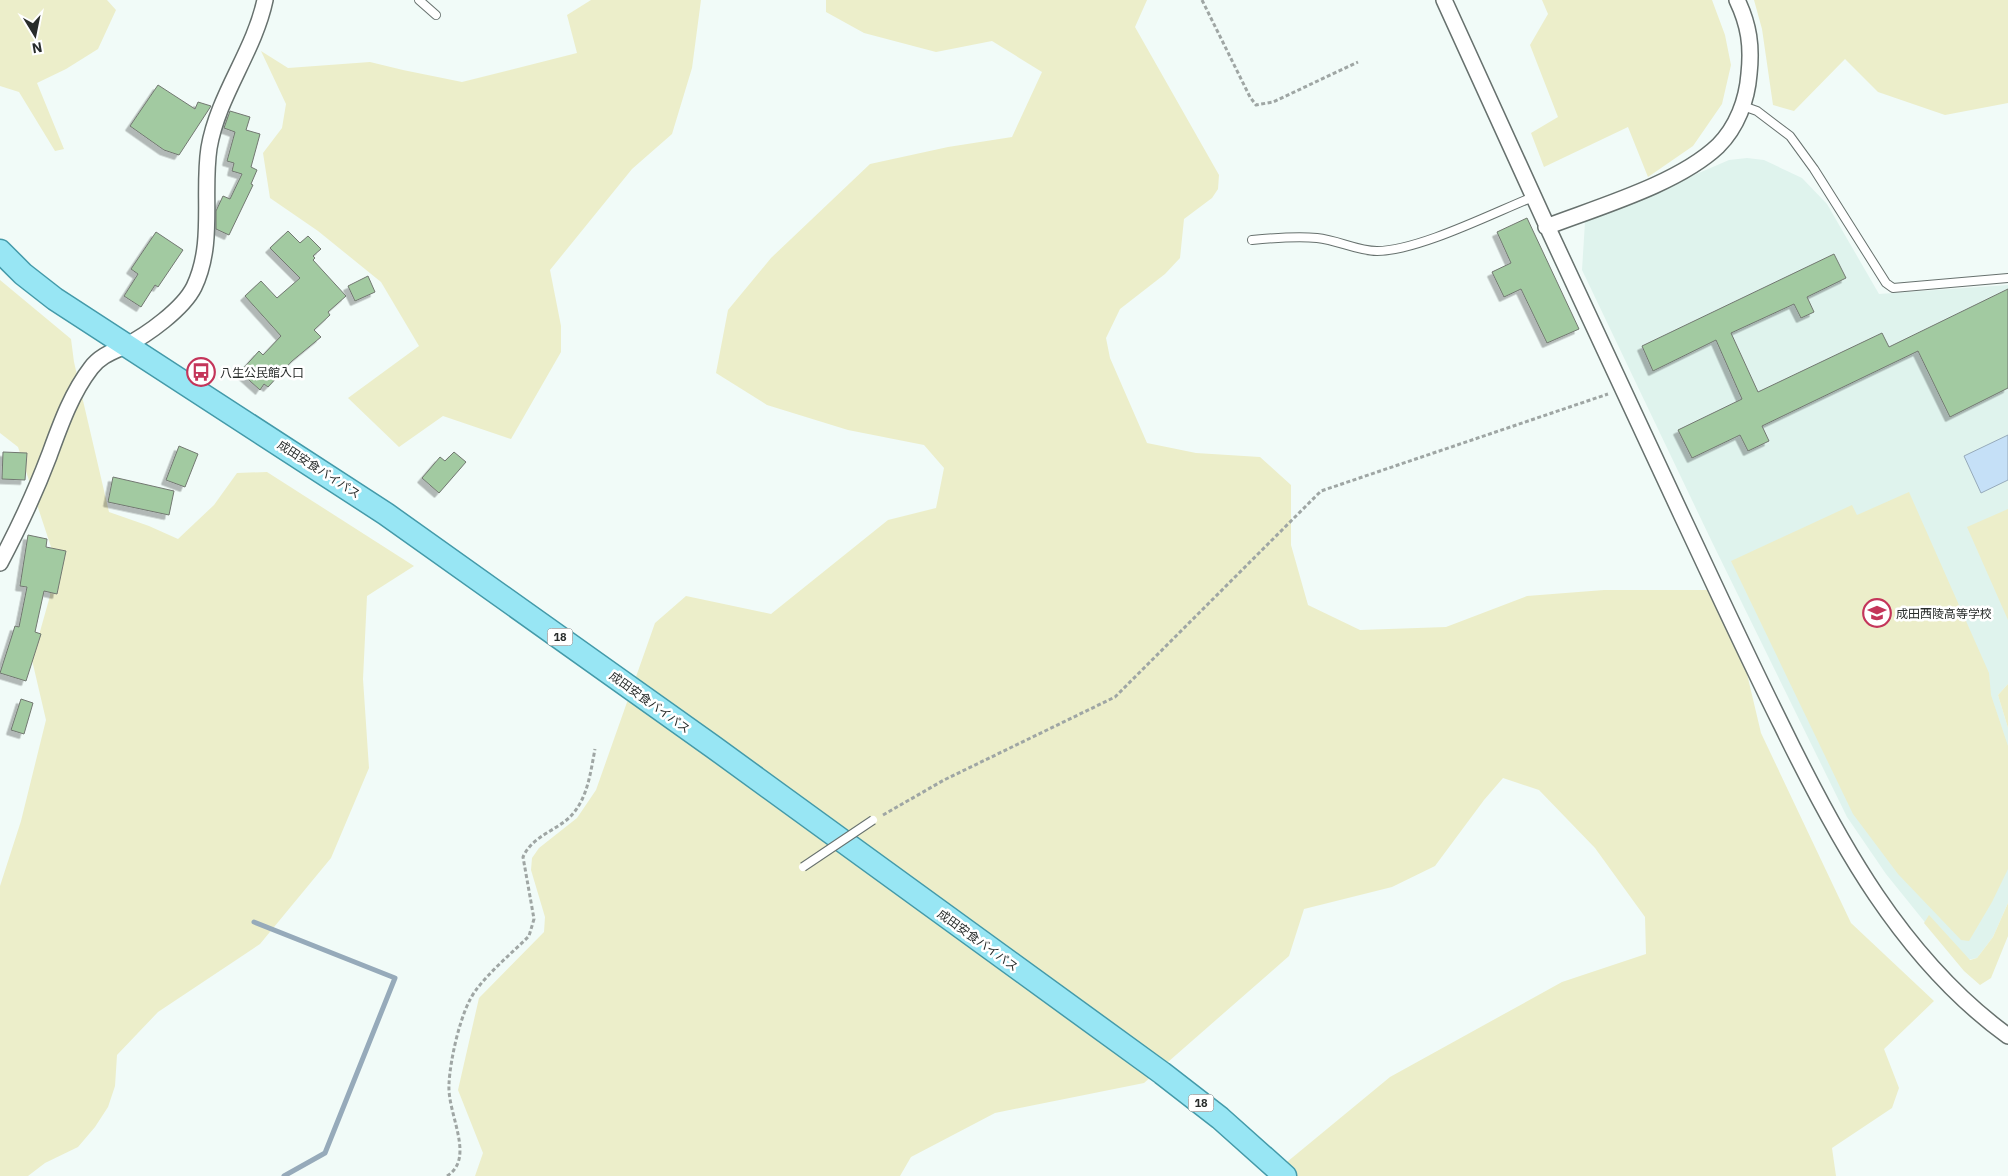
<svg xmlns="http://www.w3.org/2000/svg" width="2008" height="1176" font-family="'IBM Plex Sans','Noto Sans JP',sans-serif">
	<style>
		.built { fill: #dff3ed }
		.green { fill: #eceeca }
		.water { fill: #c5e0f7; stroke: #96aaba }
		.lines { fill: none; stroke-linecap: round; stroke-linejoin: round }
		.stream { stroke: #96aaba; stroke-width: 5 }
		.building { fill: #a2caa1; stroke: #727871; filter: url(#shadow) }
		.service-casing { stroke: #67716e; stroke-width: 10 }
		.minor-casing { stroke: #67716e; stroke-width: 18 }
		.primary-casing { stroke: #449aa9; stroke-width: 25 }
		.path { stroke: #9fa6a4; stroke-width: 3; stroke-dasharray: 4 2.5; stroke-linecap: butt }
		.service { stroke: #fff; stroke-width: 8 }
		.minor { stroke: #fff; stroke-width: 15 }
		.primary { stroke: #98e6f4; stroke-width: 22 }
		.service-bridge-casing { stroke: #67716e; stroke-width: 10; stroke-linecap: butt }
		.service-bridge { stroke: #fff; stroke-width: 8 }
		.labels { text-anchor: middle; dominant-baseline: central; stroke-width: 5; stroke-linejoin: round; paint-order: stroke }
		.shield { fill: #fff; stroke: #686b6b; stroke-width: 1 }
		.shield-label { font-size: 11px; font-weight: bold; fill: #282c2b }
		.poi-label { font-size: 12px; fill: #282c2b; stroke: #fff; text-anchor: start }
		.street-label { font-size: 12px; fill: #282c2b; stroke: #fff }
	</style>
	<defs>
		<filter id="shadow"><feDropShadow dx="-4.5" dy="4.5" stdDeviation="0" flood-color="#0004"/></filter>
	</defs>
	<rect width="100%" height="100%" fill="#f1fbf8"/>
	<path class="built" d="M1747,158L1764,160L1802,178L1827,204L1879,294L2008,285V684L1998,695L2008,728V903L1993,937L1977,958L1957,962L1886,874L1847,817L1712,542L1582,270L1585,222L1729,160Z"/>
	<path class="green" d="M0,0H107L116,10L98,49L66,69L37,83L64,149L55,151L19,92L0,86Z
		M591,0H701L692,68L672,134L632,169L550,270L561,326V352L511,439L443,416L399,447L348,398L419,346L381,282L318,231L270,198L263,153L282,128L286,104L261,51L288,68L370,62L403,70L462,82L577,53L567,15Z
		M826,0H1147L1135,27L1219,175L1218,189L1212,198L1184,219L1180,258L1165,274L1120,309L1106,338L1110,358L1147,443L1196,453L1260,457L1291,485V545L1308,605L1360,630L1446,627L1527,596L1604,590H1708L1739,640L1761,733L1851,923L1934,1001L1884,1049L1899,1088L1892,1108L1832,1148L1836,1176H1270L1390,1077L1562,982L1646,954L1645,917L1595,848L1539,790L1503,778L1484,800L1435,866L1392,887L1304,909L1289,956L1144,1083L995,1113L911,1157L900,1176H475L483,1153L458,1090L479,998L544,932L545,917L531,870L532,858L539,848L577,818L596,790L655,623L686,596L771,614L888,520L936,508L944,468L924,445L848,430L767,405L716,373L728,310L771,258L870,164L948,147L1012,137L1042,72L992,41L936,52L864,33L826,12Z
		M1542,0H1712L1725,35L1731,65L1722,104L1693,146L1648,177L1628,127L1544,167L1531,133L1558,117L1530,45L1548,14Z
		M1754,0H2008V103L1945,115L1878,92L1845,59L1794,111L1773,105L1762,29Z
		M0,280L71,339L74,362L109,512L149,526L178,539L214,505L237,473L267,472L414,566L367,596L363,679L369,768L331,858L260,944L158,1012L117,1055L115,1086L108,1107L95,1127L78,1147L45,1163L28,1176H0V886L21,821L46,720L32,660L50,596L53,553L18,447L0,433Z
		M1909,492L1989,673L1991,695L2008,746V869L1992,902L1969,941L1961,940L1898,874L1853,814L1731,561L1852,505L1857,515Z
		M2008,509V620L1967,527Z
		M2008,684V728L1998,695Z
		M2008,903V936L1991,978L1980,985L1964,971L1924,923L1929,915L1970,960L1977,958L1993,937Z"/>
	<path class="water" d="M2008,435V480L1981,493L1964,456Z"/>
	<g class="lines">
		<path class="stream" d="M254,922L395,978L325,1153L284,1176"/>
	</g>
	<path class="building" d="M158,85L195,109L198,102L211,106L179,155L164,150L130,126Z
		M230,111L250,117L246,130L260,134L251,167L257,170L251,184L253,185L229,235L216,229V211L223,196L230,199L242,174L232,171L234,163L227,161L235,132L224,128Z
		M1527,218L1579,329L1547,343L1521,289L1504,297L1492,272L1511,263L1497,232Z
		M288,231L300,243L308,236L321,249L313,256L315,258L313,260L346,296L328,312L330,315L314,330L321,337L292,361L268,387L264,384L260,390L240,372L259,351L263,355L281,336L245,296L261,281L277,298L300,278L270,248Z
		M156,232L183,250L158,287L155,285L141,307L124,296L138,274L131,269Z
		M1834,254L1846,278L1807,297L1814,312L1801,318L1794,304L1731,333L1758,392L1882,333L1889,347L2008,289V388L1950,417L1918,351L1762,426L1769,441L1748,451L1740,435L1692,458L1678,430L1742,399L1716,340L1653,371L1642,346Z
		M368,276L375,292L355,301L348,286Z
		M179,446L198,454L185,487L166,480Z
		M3,452L27,453L25,480L2,479Z
		M454,452L466,462L439,493L422,478L440,457L445,461Z
		M113,477L174,491L169,515L108,502Z
		M28,535L47,539L46,547L66,551L57,594L44,591L35,632L41,634L26,681L0,673L15,626L19,627L27,587L20,586Z
		M21,699L33,703L24,734L11,730Z"/>
	<g class="lines">
		<defs>
			<path id="service" d="M419,0L436,15
				M1743,106L1757,111L1790,136L1814,169L1886,283L1893,288L2008,278
				M1252,240C1273,238 1296,236 1317,238C1338,240 1357,251 1377,251C1418,251 1493,213 1533,197"/>
			<path id="minor" d="M1444,0C1522,173 1601,344 1682,516C1715,586 1747,656 1782,726C1838,841 1902,959 2008,1036
				M1546,227C1598,207 1678,184 1718,146C1737,127 1747,100 1749,74C1752,46 1749,25 1737,0
				M0,563C18,529 35,493 49,456C60,426 71,394 91,368C100,356 112,352 125,346C147,335 183,309 194,287C215,243 202,194 209,148C218,95 254,52 265,0"/>
			<path id="primary" d="M0,251L23,274L55,299L386,514L712,746L1162,1073L1220,1118L1285,1176"/>
		</defs>
		<use href="#service" class="service-casing"/>
		<use href="#minor" class="minor-casing"/>
		<use href="#primary" class="primary-casing"/>
		<path class="path" d="M1202,0L1250,97L1256,105L1273,102L1358,62
			M883,815L944,780L1115,697L1321,491L1608,394
			M447,1176C476,1158 447,1114 449,1084C450,1060 461,1009 476,990C491,970 512,953 529,936L534,919L523,857C531,839 549,833 564,822C587,805 590,775 595,749"/>
		<use href="#service" class="service"/>
		<use href="#minor" class="minor"/>
		<use href="#primary" class="primary"/>
		<defs>
			<path id="service-bridge" d="M803,867L873,820"/>
		</defs>
		<use href="#service-bridge" class="service-bridge-casing"/>
		<use href="#service-bridge" class="service-bridge"/>
	</g>
	<defs>
		<symbol id="bus-ring" viewBox="-11 -11 22 22"><circle r="9.5" fill="#fff" stroke="#c4355a" stroke-width="1.5"/><path d="M-5-6H5V4H4V6H2V4H-2V6H-4V4H-5ZM-3.5-4V0h7V-4ZM-3.5 1.2v1.5H-2V1.2ZM2 1.2v1.5H3.5V1.2Z" fill="#c4355a"/></symbol>
		<symbol id="school-ring" viewBox="-11 -11 22 22"><circle r="9.5" fill="#fff" stroke="#c4355a" stroke-width="1.5"/><path d="M0-5L7-2L0 1L-7-2ZM-4 1L0 2.5L4 1V4Q0 6-4 4Z" fill="#c4355a"/></symbol>
	</defs>
	<g fill-rule="evenodd">
		<use href="#bus-ring" x="185" y="356" width="32" height="32"/>
		<use href="#school-ring" x="1861" y="597" width="32" height="32"/>
	</g>
	<g class="labels">
		<g class="shield">
			<rect x="547.5" y="628.5" width="25" height="17" rx="4"/>
			<rect x="1188.5" y="1094.5" width="25" height="17" rx="4"/>
		</g>
		<g class="shield-label">
			<text x="560" y="637">18</text>
			<text x="1201" y="1103">18</text>
		</g>
		<g class="poi-label">
			<text x="220" y="372">八生公民館入口</text>
			<text x="1896" y="613">成田西陵高等学校</text>
		</g>
		<g class="street-label">
			<text transform="translate(319 469) rotate(33)">成田安食バイパス</text>
			<text transform="translate(650 702) rotate(36)">成田安食バイパス</text>
			<text transform="translate(978 940) rotate(36)">成田安食バイパス</text>
		</g>
	</g>
	<g transform="translate(35 35) rotate(170)" stroke="#ffffff" stroke-width="4" paint-order="stroke">
	<path d="M0-4L9 19L0 12L-9 19Z" fill="#282c2b"/>
	<text y="-8" font-size="14" font-weight="bold" text-anchor="middle" fill="#282c2b">N</text>
	</g>
</svg>
